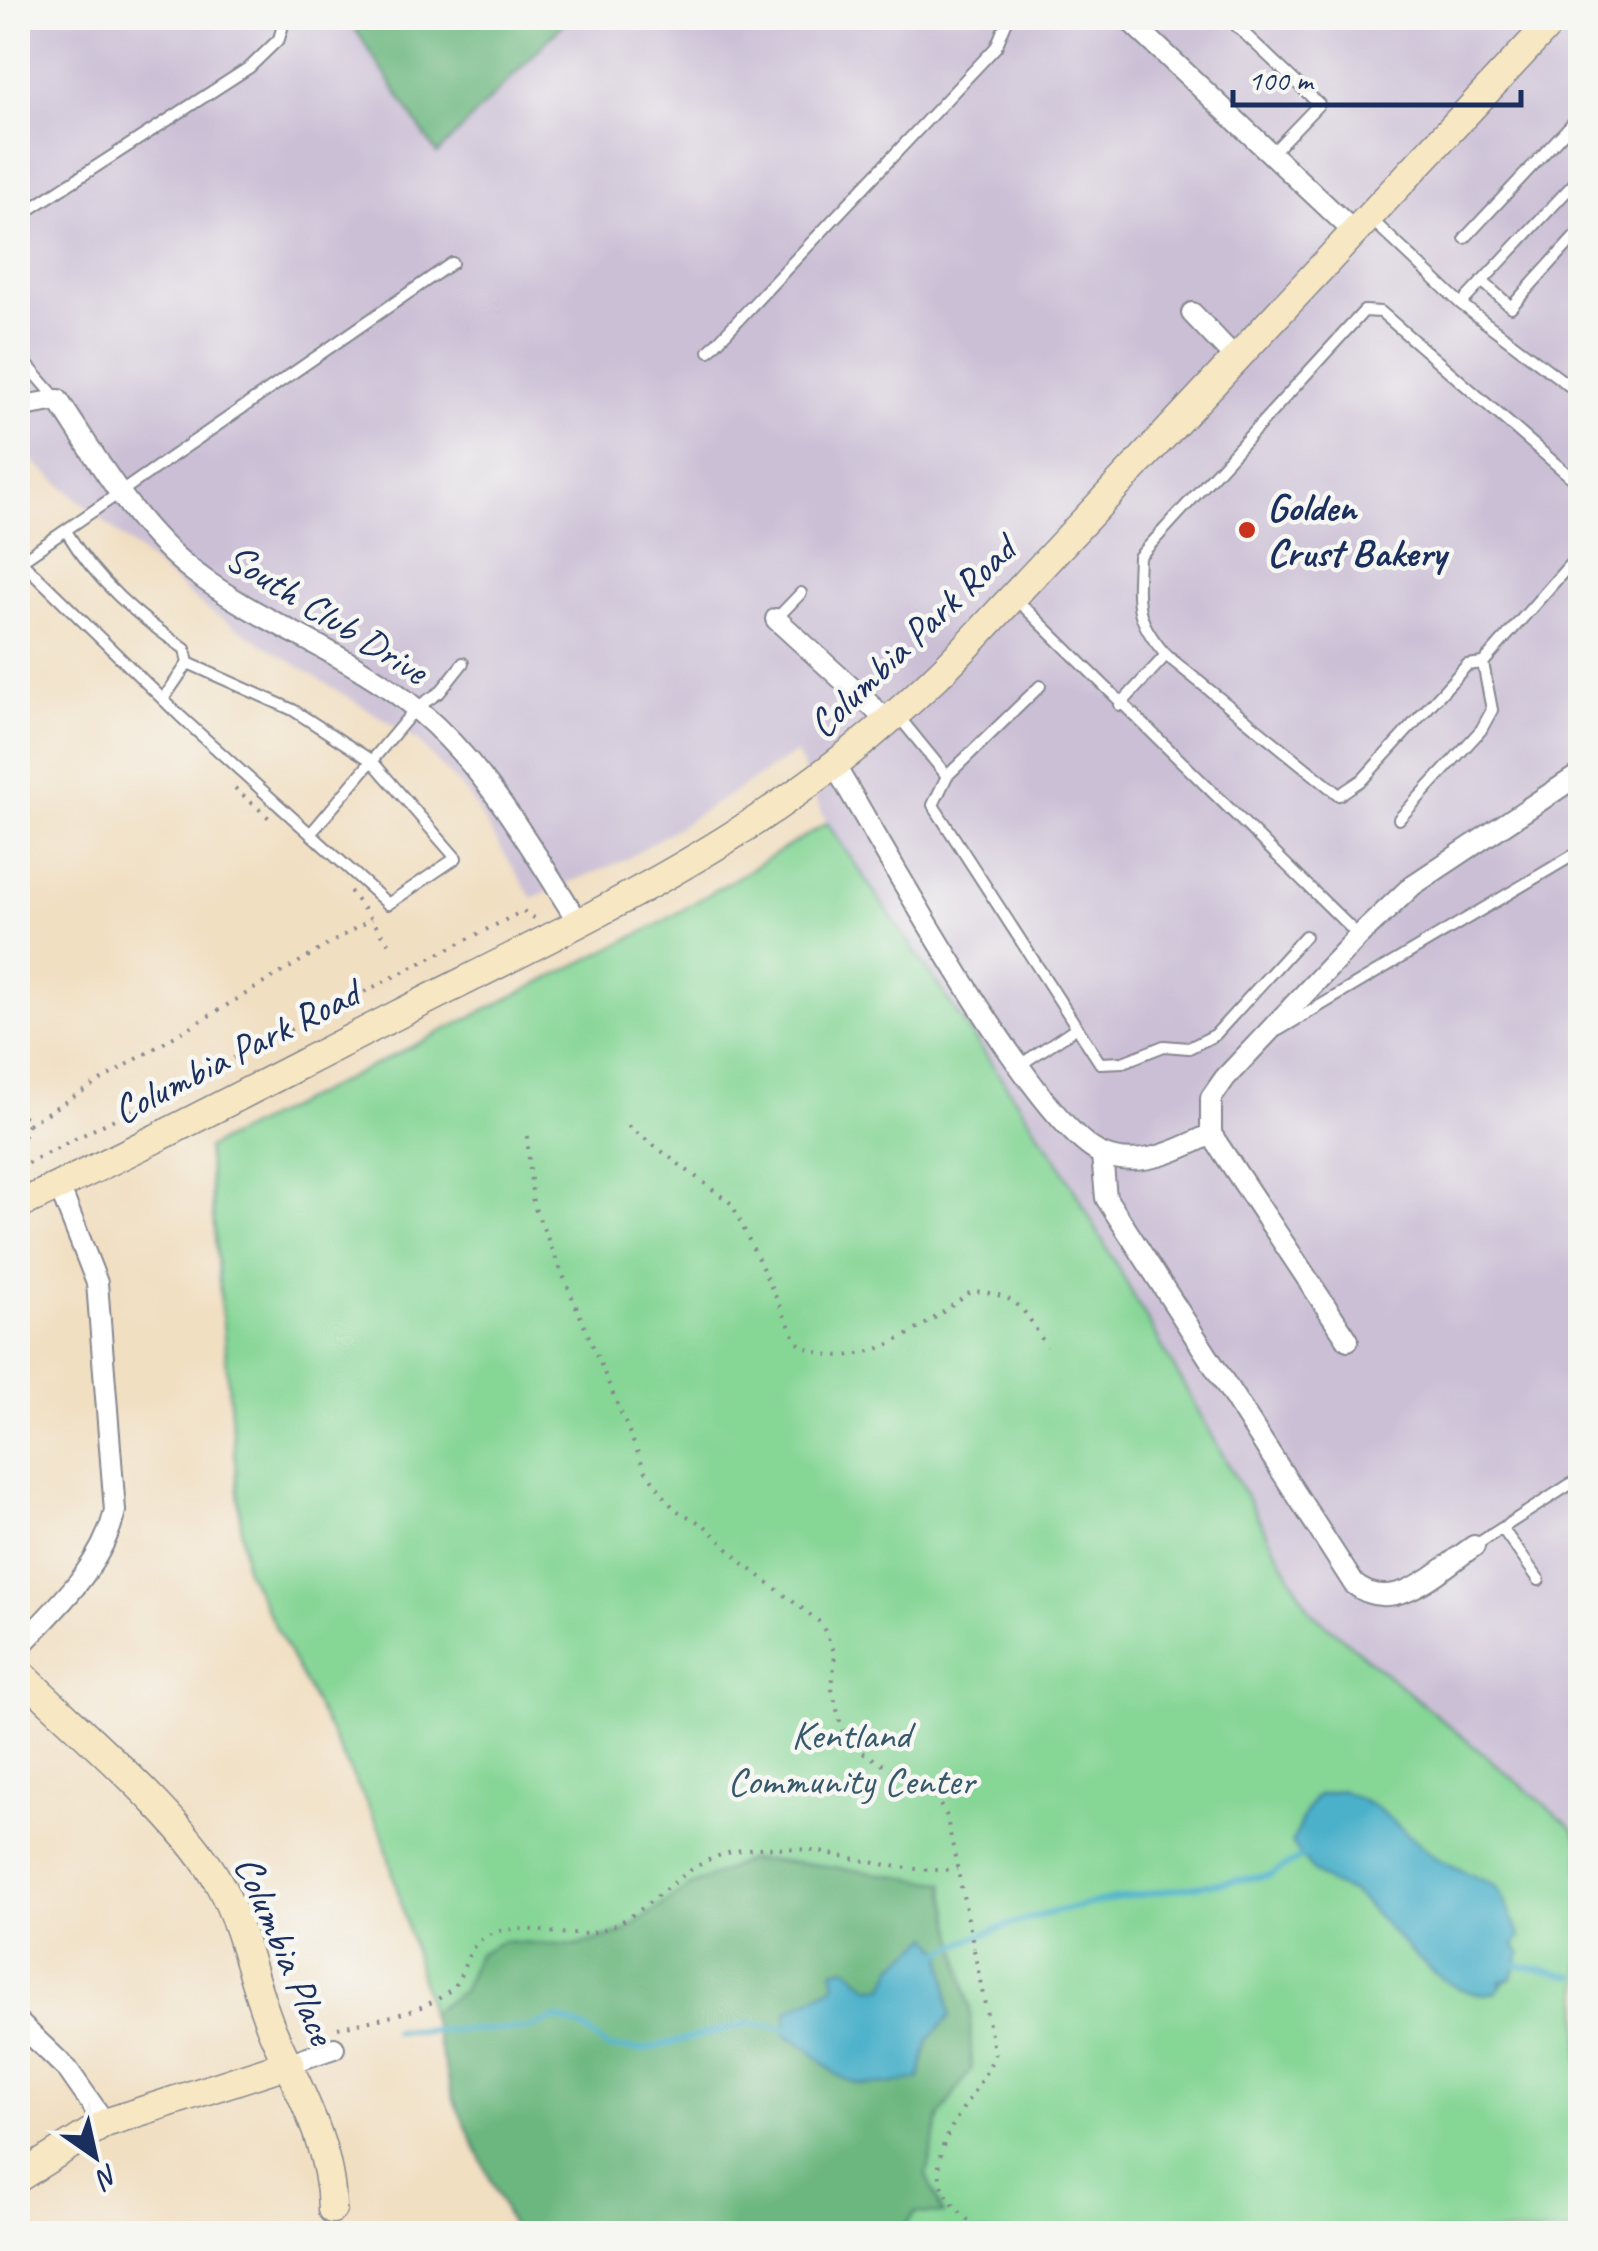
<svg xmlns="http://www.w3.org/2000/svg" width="1598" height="2251" font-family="Caveat,sans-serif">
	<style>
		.industrial { fill: #cbbfd5 }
		.green { fill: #86d696; stroke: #50827a; stroke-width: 2.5 }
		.forest { fill: #6cb77f; stroke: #44736e; stroke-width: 2.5 }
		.water { fill: #4bb1ca; stroke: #337094; stroke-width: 2.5 }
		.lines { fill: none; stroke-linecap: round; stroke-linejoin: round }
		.stream { stroke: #4bb1ca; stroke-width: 6 }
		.lane-casing { stroke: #868790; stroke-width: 14 }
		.street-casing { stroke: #868790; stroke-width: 24 }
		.secondary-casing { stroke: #868790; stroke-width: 31 }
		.path { stroke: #868790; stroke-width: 4; stroke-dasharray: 2.5 8; stroke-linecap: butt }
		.lane { stroke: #fff; stroke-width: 10 }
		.street { stroke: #fff; stroke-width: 20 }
		.secondary { stroke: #f7e8c3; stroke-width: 28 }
		.poi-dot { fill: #c8321e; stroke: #f6f6f2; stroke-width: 4 }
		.labels { text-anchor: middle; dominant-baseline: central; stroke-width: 9; stroke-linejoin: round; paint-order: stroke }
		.poi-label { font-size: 40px; font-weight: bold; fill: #1b2f5e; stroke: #f6f6f2; text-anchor: start }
		.street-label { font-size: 40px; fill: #1b2f5e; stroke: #f6f6f2 }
		.park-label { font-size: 40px; fill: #36596c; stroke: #f6f6f2 }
	</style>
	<rect width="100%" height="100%" fill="#f6f6f2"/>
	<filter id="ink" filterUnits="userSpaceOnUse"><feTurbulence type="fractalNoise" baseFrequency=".01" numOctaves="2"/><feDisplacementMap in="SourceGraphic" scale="20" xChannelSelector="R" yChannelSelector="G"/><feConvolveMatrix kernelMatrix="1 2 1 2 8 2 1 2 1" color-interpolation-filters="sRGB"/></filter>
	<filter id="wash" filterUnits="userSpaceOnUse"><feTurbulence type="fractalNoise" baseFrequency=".0048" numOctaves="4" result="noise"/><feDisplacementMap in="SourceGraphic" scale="40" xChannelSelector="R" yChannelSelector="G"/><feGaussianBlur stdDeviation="2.25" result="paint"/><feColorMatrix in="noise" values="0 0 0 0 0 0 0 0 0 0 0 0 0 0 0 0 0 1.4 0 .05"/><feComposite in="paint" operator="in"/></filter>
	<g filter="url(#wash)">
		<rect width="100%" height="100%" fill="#f1dfc2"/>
		<path class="industrial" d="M18,18H348L437,153L569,18H1580V1821L1572,1827L1311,1613L1058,1161L827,823L796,753L625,860L532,898L468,795L417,740L205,608L18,448Z"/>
		<path class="green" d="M827,823L1058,1161L1311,1612L1572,1827L1580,1843V2233H515L453,2098L382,1833L245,1568L207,1148L659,924Z"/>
		<path class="forest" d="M348,18H569L437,154Z
			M748,1860C816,1860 876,1875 944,1883L970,2010L971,2069L940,2115L926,2175L943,2214L915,2213L899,2234L515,2233L453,2098L430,2013L462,1991L478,1954L503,1941L576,1946L622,1933L688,1887Z"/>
		<path class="water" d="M1341,1790L1377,1808L1436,1858L1497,1887L1521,1937L1514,1945L1521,1954L1511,1979L1499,1982L1503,1983L1496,1992C1445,2007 1391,1925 1357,1896C1348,1889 1338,1888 1329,1883C1313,1873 1301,1858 1292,1842C1300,1828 1304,1808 1318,1795Z
			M930,1937L943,1952L950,2016L929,2039L919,2079C887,2085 854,2092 829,2068C813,2054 806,2044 786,2035L787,2011L835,1986L833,1970L847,1967L869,1987H885L895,1965Z"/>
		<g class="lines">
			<path class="stream" d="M943,1952C1045,1901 1160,1893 1271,1875L1301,1857
				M1517,1965L1574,1976
				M394,2031L525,2029L557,2018L585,2029L608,2048L642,2050L750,2023L786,2028"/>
		</g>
	</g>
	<g filter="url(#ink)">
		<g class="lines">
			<defs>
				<path id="lane" d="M1228,18L1319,104L1272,153
					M18,217L250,67L279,39L285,18
					M1372,220L1461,304L1580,177
					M1465,238L1580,115
					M1482,281L1511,307L1580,231
					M1461,304L1580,394
					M709,351L996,47L1008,18
					M18,354L58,400
					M1580,485L1381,312L1364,311L1139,557C1137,603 1134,619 1166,655L1339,795L1363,779L1467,665L1483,663L1580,553
					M66,531C97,582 137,616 185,649L188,663L164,698
					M18,558L180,716L388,904L456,858L372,761L293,710L188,663
					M18,563L452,263
					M1015,598L1359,936
					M776,619L801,593
					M1120,705L1166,655
					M899,717L947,776L933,805L1100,1063L1123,1062L1164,1046L1189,1048L1215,1035L1305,936
					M947,776L1040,686
					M1399,819L1481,730L1492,710L1483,663
					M312,832L416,708L440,692L463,663
					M1279,1030L1572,856L1580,858
					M1020,1065L1077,1027
					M1502,1528L1539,1580
					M1474,1546L1580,1478"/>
				<path id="street" d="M1127,18L1353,231
					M1192,313L1234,357
					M18,407L58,400C98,460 136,528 194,572C265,626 353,654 420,712C487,769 532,849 579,923
					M776,619L890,723
					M836,768C881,842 1036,1127 1102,1154C1139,1170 1179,1150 1211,1134
					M1102,1155L1106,1198L1354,1584C1394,1617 1440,1569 1474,1546
					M1348,1340L1211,1134V1098L1225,1078L1359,936L1413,885L1580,774
					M18,1648C56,1608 102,1567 115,1511L97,1283L59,1186
					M18,2022L68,2070L105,2123
					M290,2063L334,2048"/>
				<path id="secondary" d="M18,1205C146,1146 271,1079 397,1015C612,906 796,824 966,647L1555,18
					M18,1671C75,1728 186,1819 221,1887C246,1934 253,1989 275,2037C300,2092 331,2147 332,2209
					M18,2178L105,2123L290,2063"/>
			</defs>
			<use href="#lane" class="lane-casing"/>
			<use href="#street" class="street-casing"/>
			<use href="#secondary" class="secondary-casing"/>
			<path class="path" d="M18,601L36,594
				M235,788L269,818
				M350,891L389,943
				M18,1106L28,1124L18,1152
				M28,1124L371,919
				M628,1126L732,1204L797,1342C855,1382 924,1326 972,1291C1021,1295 1022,1308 1047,1347
				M527,1136L533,1204L645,1470L674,1509L704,1525L745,1565L821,1623L835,1653L832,1689L842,1730L857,1749L933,1794L946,1814L974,1948
				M18,1168L523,911L536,919
				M974,1950L995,2055C961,2125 893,2169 986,2234
				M338,2028C373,2019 426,2014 452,1988C467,1972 464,1951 483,1938C515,1917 560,1941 595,1932C647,1919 674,1869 724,1854C804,1831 877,1877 957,1869"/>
			<use href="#lane" class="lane"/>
			<use href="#street" class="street"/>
			<use href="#secondary" class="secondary"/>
		</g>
	</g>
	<circle class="poi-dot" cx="1247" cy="530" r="10"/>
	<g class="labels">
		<g class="poi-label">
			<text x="1267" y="507">Golden<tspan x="1267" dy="46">Crust Bakery</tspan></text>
		</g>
		<g class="street-label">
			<text transform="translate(327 614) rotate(32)">South Club Drive</text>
			<text transform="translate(912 637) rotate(-44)">Columbia Park Road</text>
			<text transform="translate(236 1052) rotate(-27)">Columbia Park Road</text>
			<text transform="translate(285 1950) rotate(67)">Columbia Place</text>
		</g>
		<g class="park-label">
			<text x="851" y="1735">Kentland<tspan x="851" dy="46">Community Center</tspan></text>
		</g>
	</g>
	<rect width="1598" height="2251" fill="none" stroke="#f6f6f2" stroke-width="60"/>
	<g transform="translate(95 2156) rotate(146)" stroke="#f6f6f2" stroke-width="8" paint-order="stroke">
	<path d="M0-8L18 38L0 25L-18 38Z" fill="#1b2f5e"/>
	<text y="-15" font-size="28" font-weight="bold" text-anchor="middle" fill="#1b2f5e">N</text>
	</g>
	<path d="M1233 90v15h288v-15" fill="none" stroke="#1b2f5e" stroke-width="5"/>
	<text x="1248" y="90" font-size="30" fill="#1b2f5e" stroke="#f6f6f2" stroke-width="8" paint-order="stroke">100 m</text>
</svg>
